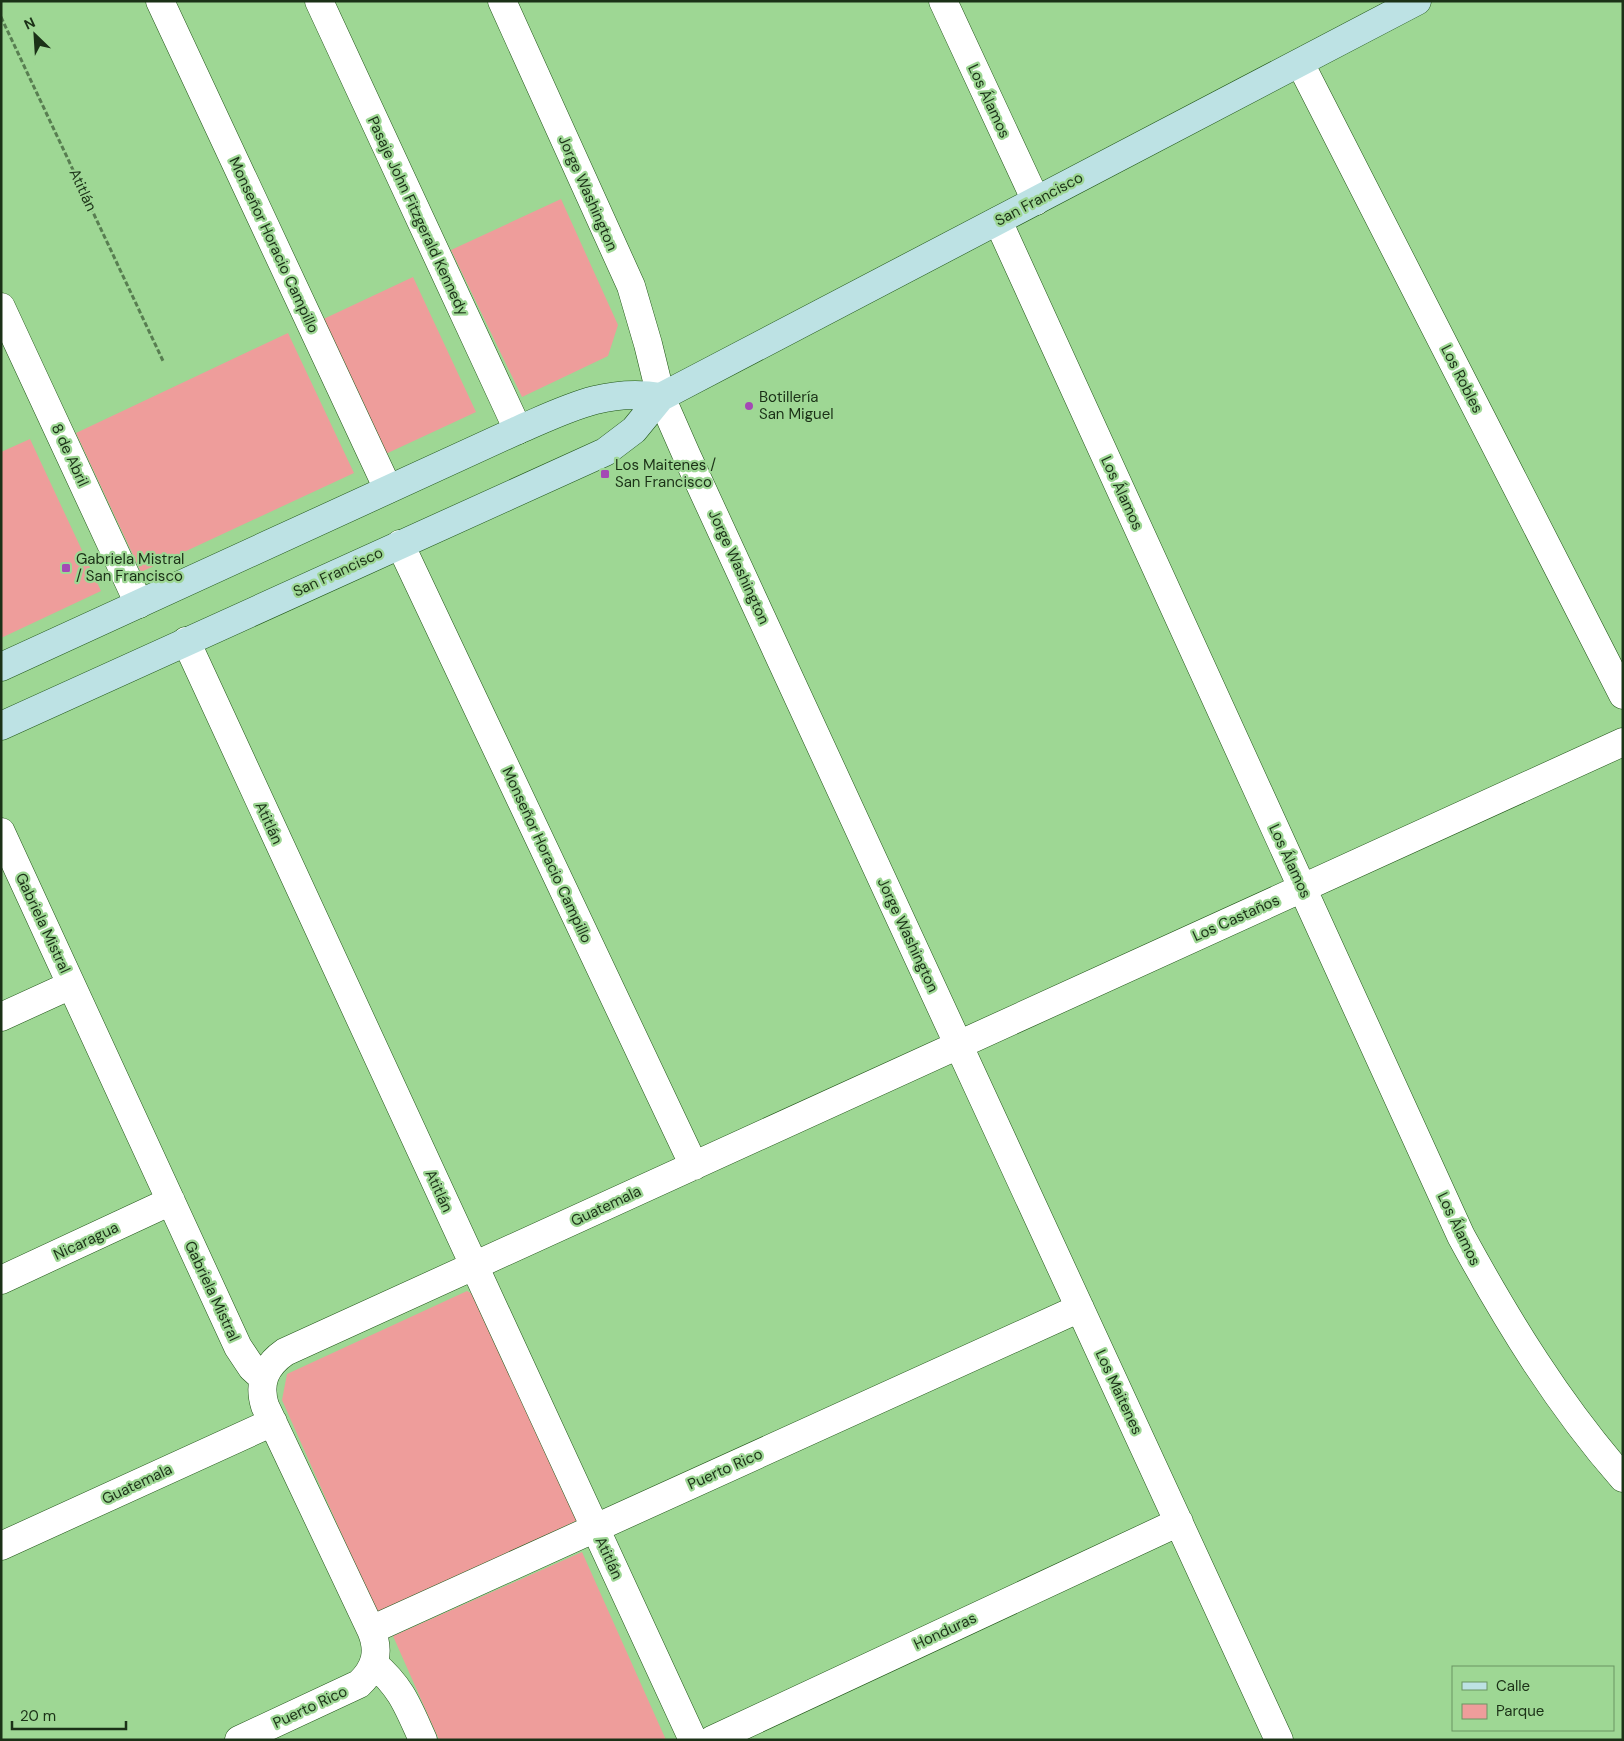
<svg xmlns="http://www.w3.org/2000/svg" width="1624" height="1741" font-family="'DM Sans',sans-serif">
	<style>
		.green { fill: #ee9d9b }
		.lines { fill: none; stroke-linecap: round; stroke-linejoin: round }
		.street-casing { stroke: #1f5416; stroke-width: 29 }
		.secondary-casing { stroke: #1f5416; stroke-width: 29 }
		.path { stroke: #587e51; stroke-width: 3; stroke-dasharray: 5 2.5; stroke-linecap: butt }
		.street { stroke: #fff; stroke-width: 28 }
		.secondary { stroke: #bde2e4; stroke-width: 28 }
		.poi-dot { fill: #a449b5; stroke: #9ed794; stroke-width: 2 }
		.labels { text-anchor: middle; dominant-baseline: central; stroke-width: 4.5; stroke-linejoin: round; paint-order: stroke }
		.street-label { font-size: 15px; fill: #1b3117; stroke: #9ed794 }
		.poi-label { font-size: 15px; fill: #1b3117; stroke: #9ed794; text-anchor: start }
	</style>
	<rect width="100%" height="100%" fill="#9ed794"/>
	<path class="green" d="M561,199L618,325L608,356L522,397L451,250Z
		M413,277L476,412L377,458L315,323Z
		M288,333L354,473L141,572L76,433Z
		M30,439L101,591L1,638V452Z
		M467,1291L482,1299L580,1519L378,1616L282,1400L287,1374Z
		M582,1552L666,1740H439L393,1636Z"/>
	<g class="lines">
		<defs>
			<path id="street" d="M160,1L388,489
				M319,1L518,430
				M502,1L631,286L648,344L661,397L686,454L1279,1740
				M943,1L1036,201
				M1300,63L1623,695
				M998,221L1461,1236C1508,1322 1558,1404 1623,1478
				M1,307L139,604
				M400,544L694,1166
				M186,641L693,1740
				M1,832L238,1347L252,1368L263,1378
				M1,1017L71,985
				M1,1280L171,1201
				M1,1546L273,1422
				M371,1630L1080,1308
				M374,1664C402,1688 408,1707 423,1740
				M239,1740L359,1684C376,1668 380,1651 371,1630L265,1406C258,1383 265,1366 285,1352L1623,742
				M712,1740L1179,1522"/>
			<path id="secondary" d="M1,667L518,430C567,409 605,388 661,397
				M1,726L605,452L634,430L661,397L1417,1"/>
		</defs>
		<use href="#street" class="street-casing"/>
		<use href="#secondary" class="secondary-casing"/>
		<path class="path" d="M1,17L164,363"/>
		<use href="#street" class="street"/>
		<use href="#secondary" class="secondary"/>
	</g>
	<g class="poi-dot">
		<circle cx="749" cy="406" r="5"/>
		<rect x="600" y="469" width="10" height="10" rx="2.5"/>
		<rect x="61" y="563" width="10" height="10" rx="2.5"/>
	</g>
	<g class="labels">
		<g class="street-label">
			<text transform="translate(989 101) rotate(65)">Los Álamos</text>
			<text transform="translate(83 190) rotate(65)">Atitlán</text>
			<text transform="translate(588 193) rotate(66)">Jorge Washington</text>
			<text transform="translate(1039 199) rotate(-28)">San Francisco</text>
			<text transform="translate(418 216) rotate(65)">Pasaje John Fitzgerald Kennedy</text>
			<text transform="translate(274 245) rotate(65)">Monseñor Horacio Campillo</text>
			<text transform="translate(1462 379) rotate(63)">Los Robles</text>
			<text transform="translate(70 455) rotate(65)">8 de Abril</text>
			<text transform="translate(1122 493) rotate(65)">Los Álamos</text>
			<text transform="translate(739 567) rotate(65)">Jorge Washington</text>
			<text transform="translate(338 572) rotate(-25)">San Francisco</text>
			<text transform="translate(269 823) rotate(65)">Atitlán</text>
			<text transform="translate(547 855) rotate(65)">Monseñor Horacio Campillo</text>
			<text transform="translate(1290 861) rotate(65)">Los Álamos</text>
			<text transform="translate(1236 918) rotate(-24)">Los Castaños</text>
			<text transform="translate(43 923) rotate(65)">Gabriela Mistral</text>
			<text transform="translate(908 935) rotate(65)">Jorge Washington</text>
			<text transform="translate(439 1191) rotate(65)">Atitlán</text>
			<text transform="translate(606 1206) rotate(-25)">Guatemala</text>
			<text transform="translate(1459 1229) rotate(64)">Los Álamos</text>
			<text transform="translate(86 1241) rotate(-25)">Nicaragua</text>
			<text transform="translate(212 1291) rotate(65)">Gabriela Mistral</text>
			<text transform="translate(1119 1392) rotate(65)">Los Maitenes</text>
			<text transform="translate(725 1469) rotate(-24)">Puerto Rico</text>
			<text transform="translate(137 1484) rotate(-25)">Guatemala</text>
			<text transform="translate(609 1558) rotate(65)">Atitlán</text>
			<text transform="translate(945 1631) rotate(-25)">Honduras</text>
			<text transform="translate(310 1707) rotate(-25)">Puerto Rico</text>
		</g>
		<g class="poi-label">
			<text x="759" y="397">Botillería<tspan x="759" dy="17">San Miguel</tspan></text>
			<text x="615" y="465">Los Maitenes /<tspan x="615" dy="17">San Francisco</tspan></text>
			<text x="76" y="559">Gabriela Mistral<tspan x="76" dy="17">/ San Francisco</tspan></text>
		</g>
	</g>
	<rect width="1624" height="1741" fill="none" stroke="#1b3117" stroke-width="5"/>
	<rect x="1452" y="1666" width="162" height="65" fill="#9ed794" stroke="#6a9562"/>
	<rect x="1462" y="1682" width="25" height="8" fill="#bde2e4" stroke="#6a9562"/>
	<text x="1496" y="1691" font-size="15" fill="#1b3117">Calle</text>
	<rect x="1462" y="1704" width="25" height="15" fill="#ee9d9b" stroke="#6a9562"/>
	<text x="1496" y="1716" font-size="15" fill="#1b3117">Parque</text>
	<g transform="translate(35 35) rotate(335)" stroke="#9ed794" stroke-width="4" paint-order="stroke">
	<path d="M0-4L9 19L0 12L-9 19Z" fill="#1b3117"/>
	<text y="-8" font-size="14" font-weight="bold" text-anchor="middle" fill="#1b3117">N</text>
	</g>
	<path d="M12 1721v8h114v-8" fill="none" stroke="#1b3117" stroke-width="2.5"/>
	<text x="20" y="1721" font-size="15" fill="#1b3117" stroke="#9ed794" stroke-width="4" paint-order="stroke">20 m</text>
</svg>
